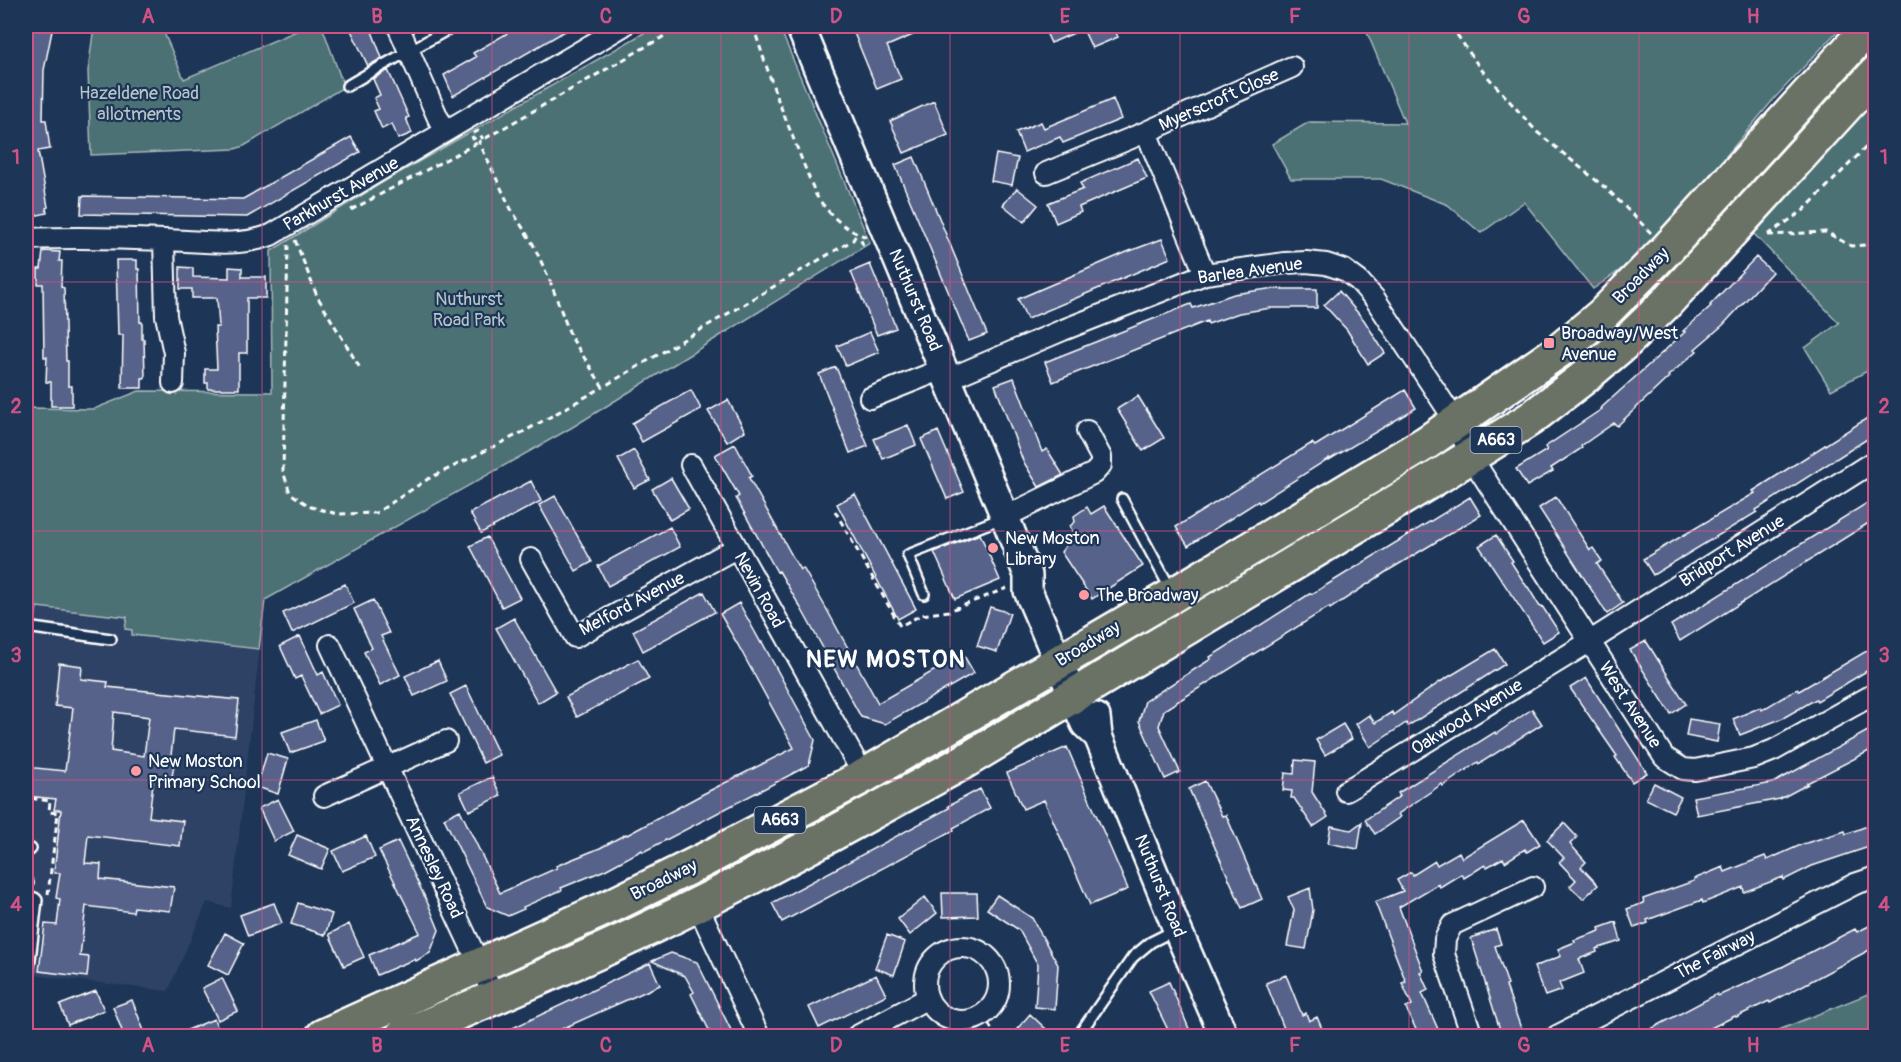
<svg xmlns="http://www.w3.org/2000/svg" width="1901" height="1062" font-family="Pangolin,sans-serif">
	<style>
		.built { fill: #2e4266 }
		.green { fill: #4c7174; stroke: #a6b8ba; stroke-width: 1.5 }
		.building { fill: #56628a; stroke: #fff; stroke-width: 1.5; fill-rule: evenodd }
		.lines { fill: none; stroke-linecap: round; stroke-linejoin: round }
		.lane-casing { stroke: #fff; stroke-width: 14 }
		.street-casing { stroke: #fff; stroke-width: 24 }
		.secondary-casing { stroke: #fff; stroke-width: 32 }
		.highway-casing { stroke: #fff; stroke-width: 38 }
		.path { stroke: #fff; stroke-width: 3; stroke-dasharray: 6 4.5; stroke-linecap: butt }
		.lane { stroke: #1d3557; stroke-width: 9 }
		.street { stroke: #1d3557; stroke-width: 20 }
		.secondary { stroke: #1d3557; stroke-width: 27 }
		.highway { stroke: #6b7165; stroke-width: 33 }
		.grid { fill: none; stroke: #d15284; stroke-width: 1.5; stroke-opacity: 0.55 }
		.poi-dot { fill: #ff9aa2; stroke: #1d3557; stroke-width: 2 }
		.labels { text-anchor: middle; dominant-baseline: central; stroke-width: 4.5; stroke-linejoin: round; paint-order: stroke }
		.shield { fill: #1d3557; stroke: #bbc2cd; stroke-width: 1.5 }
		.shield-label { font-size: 16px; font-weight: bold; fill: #fff }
		.park-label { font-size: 18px; fill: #b7c6c7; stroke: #1d3557 }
		.street-label { font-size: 18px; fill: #fff; stroke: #1d3557 }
		.poi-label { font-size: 18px; fill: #fff; stroke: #1d3557; text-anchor: start }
		.district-label { font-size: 24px; font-weight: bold; letter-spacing: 1.5px; fill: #fff; stroke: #1d3557 }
		.neatline { fill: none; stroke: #d15284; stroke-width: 2 }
		.grid-label { font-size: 20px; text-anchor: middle; font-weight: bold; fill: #d15284 }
	</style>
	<rect width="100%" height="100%" fill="#1d3557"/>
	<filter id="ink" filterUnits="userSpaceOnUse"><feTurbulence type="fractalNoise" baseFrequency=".0167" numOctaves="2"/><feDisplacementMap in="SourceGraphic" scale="12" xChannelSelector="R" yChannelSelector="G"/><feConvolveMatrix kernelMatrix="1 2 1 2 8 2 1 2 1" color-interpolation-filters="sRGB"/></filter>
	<g filter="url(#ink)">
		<path class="built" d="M139,391L265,600L231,908L207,902L168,991L32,975L42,895L26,893V460L30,408L94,409Z"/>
		<path class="green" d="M94,26H161L184,79L308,26H322L344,87L244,146L235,149L91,155L88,71Z
			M656,26H779L870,243L571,428L265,600L259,649L132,635V630L125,629L127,617L37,607L35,621L26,620V460L30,408L94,409L139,391L272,392L271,251L385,181Z
			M1360,26H1842L1773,100L1665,229L1623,268L1593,289L1524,202L1481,233L1448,205L1381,179H1291L1272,144L1309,122L1405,123L1366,30Z
			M1875,100V367L1831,390L1805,348L1839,323L1754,234Z
			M1875,991V1036H1764Z"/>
		<path class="building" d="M26,26H53L44,70L43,120H46L50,149L38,151L48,207L46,208L47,213L34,216L29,204L26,186Z
			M349,26H370L382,58L368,66Z
			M520,26H574L453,96L444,75L476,57L473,53Z
			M862,26H934L887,46L901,79L877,89L854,33L864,29Z
			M1043,26H1113L1118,37L1092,48L1083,29L1051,43Z
			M388,70L409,117L406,118L412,133L398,139L392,124L382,129L374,111L379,109L374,98L380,95L373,79Z
			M1113,99L1121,119L1063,143L1060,137L1024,152L1016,132L1041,122L1044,128Z
			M934,101L948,135L904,153L890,121Z
			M351,137L360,152L247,217L81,214L82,196L243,199Z
			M996,154L1018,158L1012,185L991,181Z
			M914,157L987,334L969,341L895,165Z
			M1138,158L1147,178L1079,207L1081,212L1056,223L1048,203L1083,189L1080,183Z
			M1017,188L1038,205L1024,222L1003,205Z
			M1162,239L1170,258L1027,319L1018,299L1127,252Z
			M43,251L60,252L59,261H62L61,287L64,288L66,361H68V386H72V406H51V382H46L47,357H44L43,284H38V269H41Z
			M1756,257L1772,272L1723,325L1695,349L1697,351L1668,376L1669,377L1617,426L1614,423L1581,446L1582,448L1551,468L1553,471L1527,486L1516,469L1547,450L1545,447L1602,409L1601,408L1685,332L1683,331L1711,306L1710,305Z
			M116,260H137V269H139L140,322H142V339H144L145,378H142V388H122L123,335H118Z
			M870,264L896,328L877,335L851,272Z
			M180,267L193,268V277L229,278V267L242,268V277H266V298H247V353H239V389H208V383H205V369H217L215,327H219L217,298H192V289H180Z
			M1268,289H1317V308H1271L1239,313L1208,324L1207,321L1053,382L1045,362L1191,304L1193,308L1234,294Z
			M1339,291L1364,320L1385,353L1368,364L1347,330L1324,305Z
			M870,332L879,352L846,366L837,346Z
			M836,367L868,446L850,453L819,374Z
			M1014,378L1042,452L1047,449L1063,475L1039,487L1023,461L995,385Z
			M691,390L701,409L642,442L632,423Z
			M1405,390L1416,408L1329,460V458L1259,503L1258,501L1188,546L1176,527L1312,443L1315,446Z
			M1138,396L1164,438L1143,451L1117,409Z
			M728,400L745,431L727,442L708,411Z
			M1875,413V434L1756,510L1757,512L1653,575L1643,559L1755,493L1753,491Z
			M908,425L916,445L883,459L874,439Z
			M938,431L964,492L947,499L921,439Z
			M735,444L752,476L749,478L800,570L803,568L826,608L878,703L963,654L974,673L885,724L861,717L802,610L779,571L777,572L736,498L739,496L715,455Z
			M634,450L650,480L634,488L618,459Z
			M671,478L689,509L670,520L652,489Z
			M531,481L541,501L481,533L470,513Z
			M855,494L916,609L898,619L837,504Z
			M555,496L592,562L576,571L539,505Z
			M1470,497L1481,515L1389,570L1330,609L1329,607L1164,710L1159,726L1180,772L1165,779L1139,721L1145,701L1211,659L1210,657L1311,593L1312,594Z
			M1556,497L1590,550L1593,548L1602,561L1597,564L1623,603L1607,614L1539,508Z
			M1875,498V519L1680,641L1671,625Z
			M1104,506L1143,566L1092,599L1061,552L1074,535L1070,526L1075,522L1074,516L1087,507L1091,514Z
			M670,527L680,547L608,586L598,566Z
			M980,534L1000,580L955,599L934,552Z
			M1496,535L1513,561L1511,562L1527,587H1528L1540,607L1542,606L1559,632L1543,642L1479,546Z
			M487,537L520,598L502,607L470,546Z
			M345,584L354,603L292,633L283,613Z
			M704,592L715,612L643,651L633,631Z
			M373,600L389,633L381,636L400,675L380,685L364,652L372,648L354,609Z
			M739,603L761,643L762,642L815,740L809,765L643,852L642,850L605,870L561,888L562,890L523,907L524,909L508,916L487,907L444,818L460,810L500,893L557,868L556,866L600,848L626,834L627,835L703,794L794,748L738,645L720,614Z
			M990,607L1010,613L997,652L977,646Z
			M514,618L556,692L538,703L496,628Z
			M300,636L318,675L323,672L338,705L319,714L301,676L295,679L280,646Z
			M1646,641L1686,704L1671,714L1630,650Z
			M1875,646V666L1817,701L1816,699L1783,718L1740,735L1733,719L1761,707L1762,710L1797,689L1799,691Z
			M1495,649L1505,664L1408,726L1406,723L1370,747L1356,724L1369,715L1375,723L1392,712L1393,715L1440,682Z
			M638,659L649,679L577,717L566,697Z
			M438,661L447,681L414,696L405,676Z
			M59,663L82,666L81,679L108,682L107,687L239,700L235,736L174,729L170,764H174L172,777L154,775L149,817L183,821L180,846L88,835L85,863L101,864L100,879L174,887L170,911L134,907L133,912L86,906L80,956L89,957L87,977L39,971L45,924L57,925L60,899L56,898L60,873H54L61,810H54L56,799L26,796V767L65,771L73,708L55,706ZM114,712L149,717L144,756L111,751Z
			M1586,678L1647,773L1632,782L1615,757L1617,756L1570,688Z
			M466,686L499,755L483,763L450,694Z
			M1532,709L1542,724L1479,764L1478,762L1443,786L1442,784L1398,814L1400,817L1375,834L1365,820L1400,796L1398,793L1495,732L1496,734Z
			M1689,719L1720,724L1717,742L1686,736Z
			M316,720L324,741L290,753L282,732Z
			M1343,724L1352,739L1325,755L1316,740Z
			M1875,727V748L1807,783L1808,784L1780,799L1697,815L1693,797L1773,783Z
			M1067,747L1128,889L1090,905L1044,800L1023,809L1007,773Z
			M267,753L288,759L278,794L257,787Z
			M1295,760L1315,762L1312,792L1328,817L1313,827L1294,798H1291L1292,791L1283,790L1285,773L1294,774Z
			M492,777L501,796L469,811L460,792Z
			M1205,781L1222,816L1226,815L1262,899L1242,908L1189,789Z
			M1654,783L1681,797L1673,812L1646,799Z
			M980,789L990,808L953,828L954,830L782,922L772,903L949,808L948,806Z
			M278,799L294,831L274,841L259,808Z
			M1524,820L1540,844L1527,852L1525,849L1505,862L1503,858L1487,867L1485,865L1464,878L1461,874L1440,887L1438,884L1399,907L1423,971L1420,972L1428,990L1422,993L1441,1036H1419L1406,1008L1412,1005L1402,983L1406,982L1375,902L1403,891L1397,880L1411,872L1413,875L1435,861L1437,865L1459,852L1462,858Z
			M1362,822L1358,849L1328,843L1331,826L1351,830Z
			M1564,823L1577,837L1570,844L1586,862L1581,867L1598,885L1583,899L1570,886L1576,880L1559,862L1564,858L1547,840Z
			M1875,823V845L1812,866L1784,880L1783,877L1744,892L1743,887L1703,903L1702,900L1647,920L1648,923L1634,928L1627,909L1644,903L1643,899L1694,881V879L1723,867L1725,872L1765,856L1767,860L1803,844L1845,831L1846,834Z
			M297,835L330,849L321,869L288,855Z
			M366,836L375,857L342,871L333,851Z
			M398,841L430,908L439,930L430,953L416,961L415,959L377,975L369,955L420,933L379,850Z
			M1310,888L1313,910L1306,949L1287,946L1294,910L1288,897Z
			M942,893H977L978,916L943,917Z
			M997,895L1032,918L1058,965L1055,1009L1035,1007L1038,965L1019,930L987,909Z
			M925,897L937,913L910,935L898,919Z
			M274,903L282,923L248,936L240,915Z
			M298,903L332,914L325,935L291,924Z
			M1616,922L1621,941L1596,949L1597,952L1579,959L1584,973L1559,983L1562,990L1545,996L1534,967L1561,956L1558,949L1575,942L1574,940L1600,931L1599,928Z
			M1875,923V947L1770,1003L1769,1001L1736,1017L1735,1016L1697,1035L1695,1032L1687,1036H1638L1717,994L1718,996L1782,967L1855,929L1857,932Z
			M349,924L364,957L344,966L329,934Z
			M1496,929L1501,944L1495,946L1508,985L1506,986L1523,1034L1515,1036H1502L1471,938Z
			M225,933L244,943L228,975L208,965Z
			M887,935L905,942L894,975L875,968Z
			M671,953L697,962L734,1036H712L691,994L694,992L685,976L652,961Z
			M650,963L660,985L546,1036H496Z
			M876,975L886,995L819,1028L809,1007Z
			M1286,975L1302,1015L1306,1013L1309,1021L1317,1017L1325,1036H1287L1266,983Z
			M222,978L238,1011L218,1020L202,988Z
			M1169,982L1182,1012L1192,1036H1171L1149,991Z
			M96,991L104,1010L68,1025L60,1005Z
			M132,1000L146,1036H124L113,1007Z
			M1030,1014L1047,1030L1041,1036H1011Z
			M214,1019L221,1036H173Z"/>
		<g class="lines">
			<defs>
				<path id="lane" d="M347,86C382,65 419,46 454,26
					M1122,499L1171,590
					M924,594L908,555L1002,518
					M26,627L111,639
					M26,853L31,849
					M26,883H28
					M26,897L35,898L37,900L26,994
					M1078,1036L1133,957L1151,942L1175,930"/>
				<path id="street" d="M398,26L438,118L446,130
					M1146,132L1205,274
					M1046,173L1146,132L1292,67
					M26,239C72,237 119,238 165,240C201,241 237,248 271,235L623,26
					M164,240L166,316L174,353L173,383
					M948,379L1063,330L1205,274L1285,263L1306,262L1326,264L1344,270L1359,281L1375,299L1456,422L1471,457L1664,757L1683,769L1695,770L1754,758L1774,750L1876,693
					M870,398L943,369
					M691,465L864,776
					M1005,517L1094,473L1101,465V457L1087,431
					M531,559L575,637L736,548
					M330,645L495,998
					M1346,791L1589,642L1876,460
					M324,796L446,741
					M697,904L759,1036
					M925 984a37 37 0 1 1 74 0a37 37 0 1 1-74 0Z
					M857,1036L928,998
					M1472,1036L1444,954L1445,939L1452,925L1533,887
					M1557,1036L1855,884L1876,877"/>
				<path id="secondary" d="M800,26L1005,517L1028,575V591L1085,724L1098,736
					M1096,717L1098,736L1177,929L1224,1036"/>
				<path id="highway" d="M323,1036L613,905L706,859L864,776L1173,595L1426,443L1560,350L1602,315L1668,248L1870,26
					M402,1036C480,1004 558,971 635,935C745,883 853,823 960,764L1444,473L1530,419L1582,379L1628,340L1666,303L1876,73"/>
			</defs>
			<use href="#lane" class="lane-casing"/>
			<use href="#street" class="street-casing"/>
			<use href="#secondary" class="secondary-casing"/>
			<use href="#highway" class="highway-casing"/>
			<path class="path" d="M682,26L479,142L511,209L533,244L550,281L571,337L603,387L853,240L857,233
				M753,26L776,95L816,195C827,212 845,231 865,236L866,238L861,241L863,244L867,242
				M1451,26L1480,68L1537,132L1608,190L1651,233
				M472,136L473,139L476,137L474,133L478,131L483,139
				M351,210L479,142
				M1768,235L1804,210L1876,137
				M1768,235L1826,232L1851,246L1876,244
				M295,240L317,296L360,368
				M288,245L283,471L290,493L311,507L338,514L376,513L428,479L525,431L603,387
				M835,511L900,626L921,615L949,611L1007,588
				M26,804H28L29,798L50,801L49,812L58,813L48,894
				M983,1015L996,1036"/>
			<use href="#lane" class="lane"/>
			<use href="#street" class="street"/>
			<use href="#secondary" class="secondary"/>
			<use href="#highway" class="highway"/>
		</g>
	</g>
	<path class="grid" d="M262,26V1036M492,26V1036M721,26V1036M950,26V1036M1180,26V1036M1409,26V1036M1639,26V1036M26,282H1876M26,531H1876M26,780H1876"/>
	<g class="poi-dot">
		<rect x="1543" y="337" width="12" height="12" rx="3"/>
		<circle cx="993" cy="548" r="6"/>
		<circle cx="1084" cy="595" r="6"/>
		<circle cx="136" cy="771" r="6"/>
	</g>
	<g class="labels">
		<g class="shield">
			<rect x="1470.5" y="427" width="51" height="26" rx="4.5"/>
			<rect x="754.5" y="807" width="51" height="26" rx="4.5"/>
		</g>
		<g class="shield-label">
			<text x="1496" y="440">A663</text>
			<text x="780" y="820">A663</text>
		</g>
		<g class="park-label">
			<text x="139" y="93">Hazeldene Road<tspan x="139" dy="21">allotments</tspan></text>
			<text x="469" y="299">Nuthurst<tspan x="469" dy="21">Road Park</tspan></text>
		</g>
		<g class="street-label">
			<text transform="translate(1219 100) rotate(-24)">Myerscroft Close</text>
			<text transform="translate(341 194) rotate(-30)">Parkhurst Avenue</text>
			<text transform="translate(1250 271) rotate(-8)">Barlea Avenue</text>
			<text transform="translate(1641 276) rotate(-45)">Broadway</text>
			<text transform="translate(915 300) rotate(67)">Nuthurst Road</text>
			<text transform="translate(1732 551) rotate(-32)">Bridport Avenue</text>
			<text transform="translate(759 590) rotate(61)">Nevin Road</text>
			<text transform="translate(632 604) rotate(-28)">Melford Avenue</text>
			<text transform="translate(1088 644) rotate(-31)">Broadway</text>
			<text transform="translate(1630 705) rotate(57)">West Avenue</text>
			<text transform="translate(1467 717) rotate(-32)">Oakwood Avenue</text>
			<text transform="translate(434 867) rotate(65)">Annesley Road</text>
			<text transform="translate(664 880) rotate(-26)">Broadway</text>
			<text transform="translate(1160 886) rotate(68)">Nuthurst Road</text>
			<text transform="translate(1715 955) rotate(-27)">The Fairway</text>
		</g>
		<g class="poi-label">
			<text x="1561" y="333">Broadway/West<tspan x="1561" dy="21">Avenue</tspan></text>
			<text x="1005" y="538">New Moston<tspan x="1005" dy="21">Library</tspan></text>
			<text x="1096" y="595">The Broadway</text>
			<text x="148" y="761">New Moston<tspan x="148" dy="21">Primary School</tspan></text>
		</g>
		<g class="district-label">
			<text x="886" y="659">NEW MOSTON</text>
		</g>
	</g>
	<rect width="1901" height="1062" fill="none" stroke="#1d3557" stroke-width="66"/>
	<rect x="33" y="33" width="1835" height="996" class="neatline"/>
	<g class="grid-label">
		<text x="148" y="23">A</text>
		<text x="377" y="23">B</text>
		<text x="606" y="23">C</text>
		<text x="836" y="23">D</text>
		<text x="1065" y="23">E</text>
		<text x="1295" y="23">F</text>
		<text x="1524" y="23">G</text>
		<text x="1753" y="23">H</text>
		<text x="16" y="164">1</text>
		<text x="1884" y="164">1</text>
		<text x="16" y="413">2</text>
		<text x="1884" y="413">2</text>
		<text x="16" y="662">3</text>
		<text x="1884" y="662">3</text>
		<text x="16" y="911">4</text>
		<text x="1884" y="911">4</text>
		<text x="148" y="1052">A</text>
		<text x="377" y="1052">B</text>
		<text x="606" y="1052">C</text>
		<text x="836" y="1052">D</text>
		<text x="1065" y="1052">E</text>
		<text x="1295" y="1052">F</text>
		<text x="1524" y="1052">G</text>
		<text x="1753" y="1052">H</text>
	</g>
</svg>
